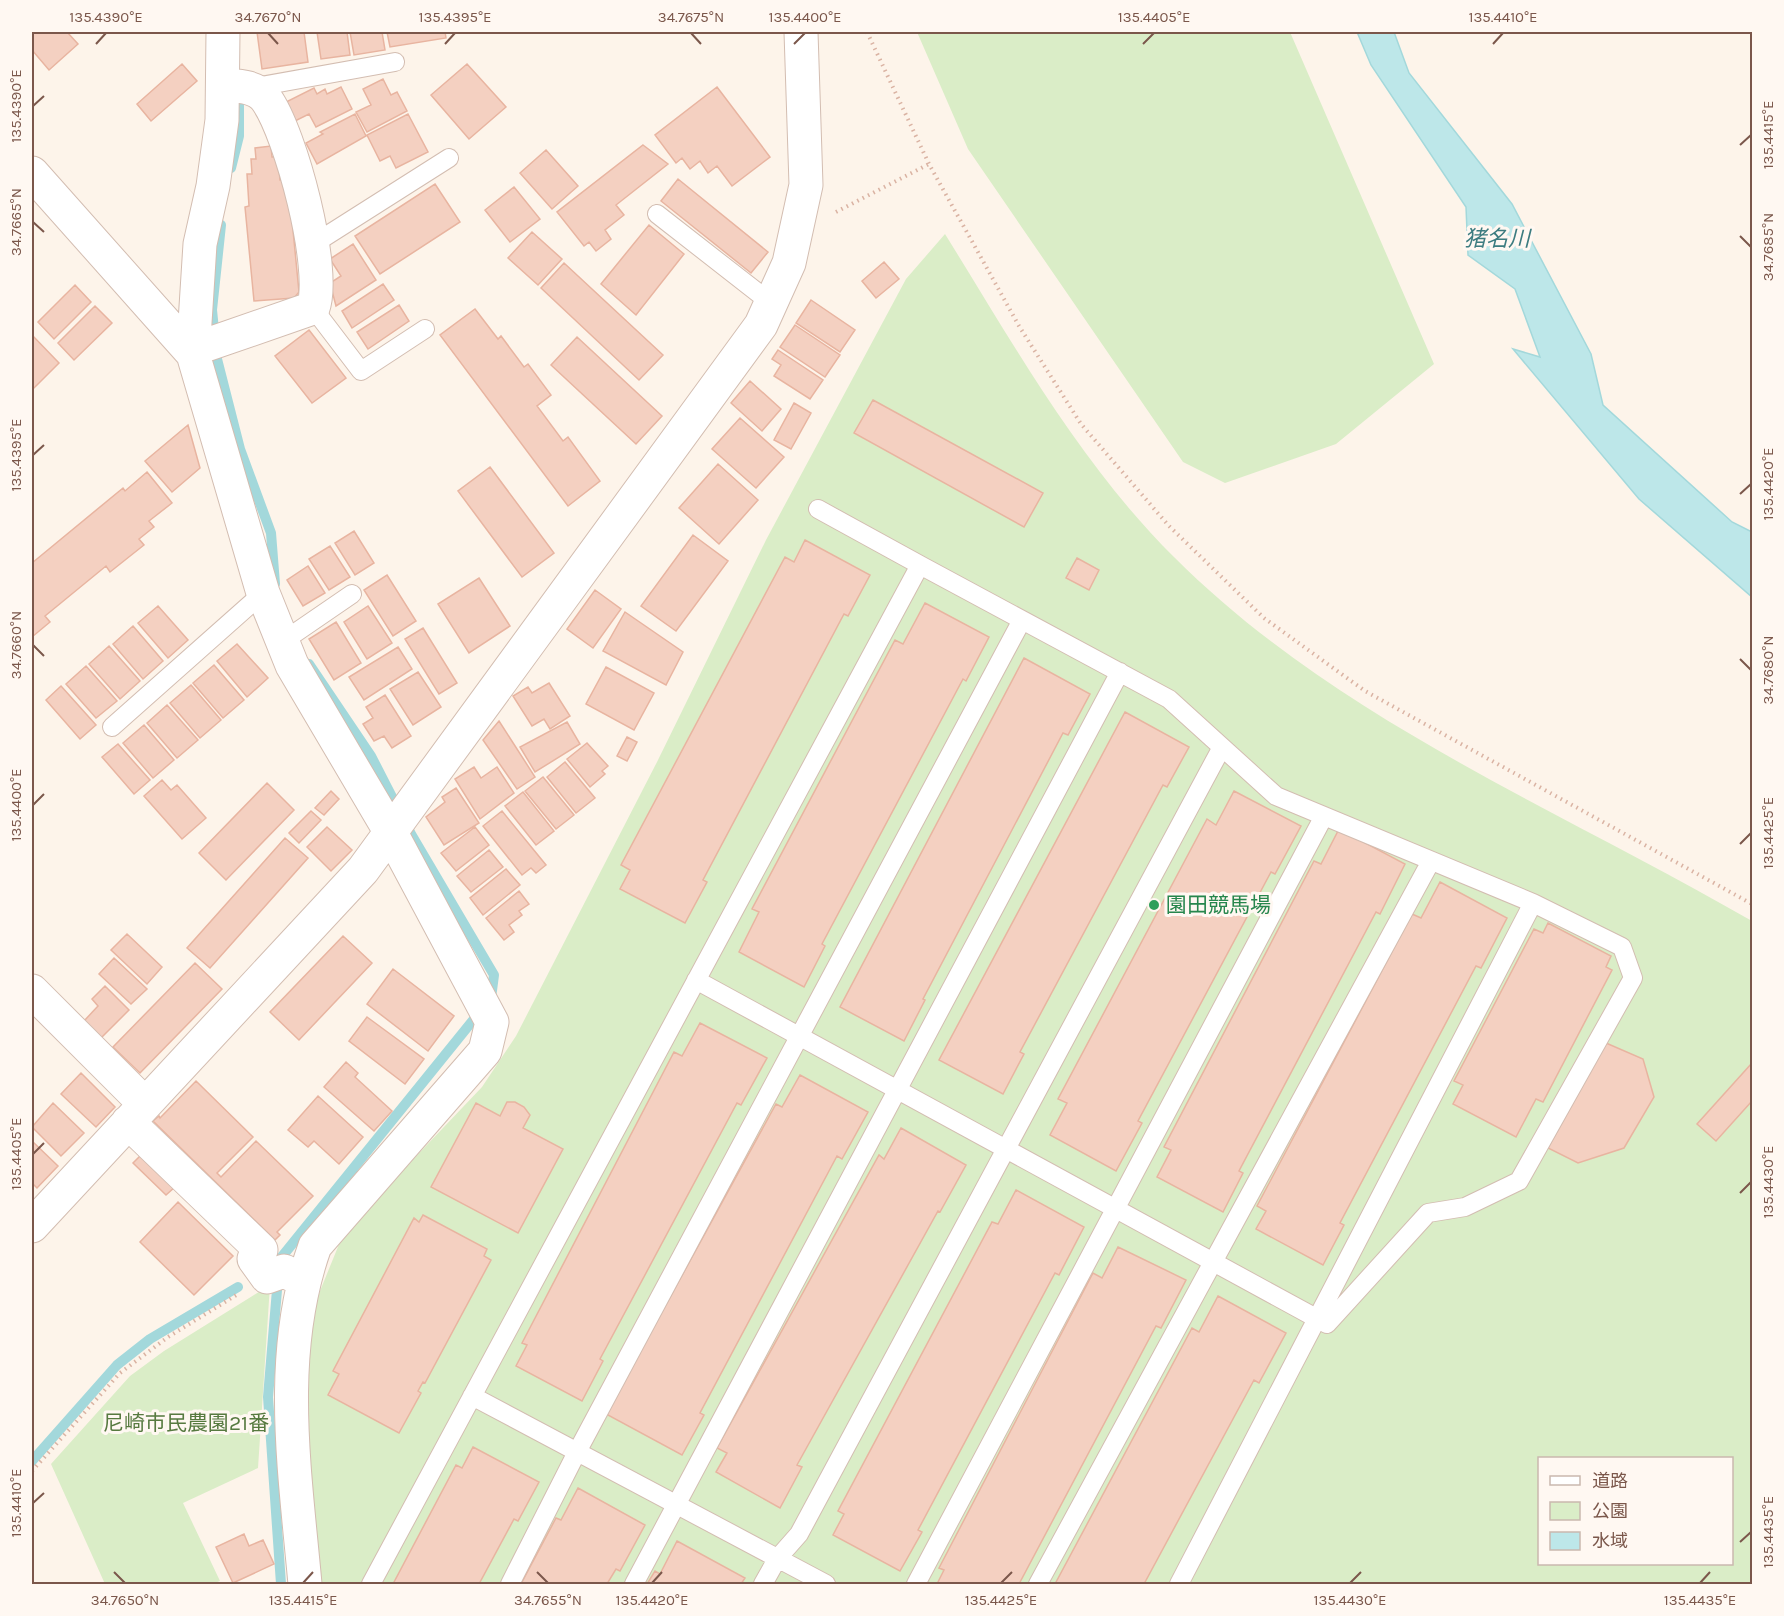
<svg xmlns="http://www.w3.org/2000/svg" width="1784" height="1616" font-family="Karla,'Noto Sans JP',sans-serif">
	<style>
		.green { fill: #daedc7; fill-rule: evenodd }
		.water { fill: #bde7e9; stroke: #a3d8db; stroke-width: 1.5 }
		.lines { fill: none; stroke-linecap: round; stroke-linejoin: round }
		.stream { stroke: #a3d8db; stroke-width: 10 }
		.building { fill: #f4d0c1; stroke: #e8b4a0; stroke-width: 1.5 }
		.lane-casing { stroke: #d3bdb1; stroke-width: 20 }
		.street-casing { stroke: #d3bdb1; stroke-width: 35 }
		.path { stroke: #dab3a3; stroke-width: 4; stroke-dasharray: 1.5 4.5; stroke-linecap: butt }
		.lane { stroke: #fff; stroke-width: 18 }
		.street { stroke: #fff; stroke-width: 33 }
		.ticks { fill: none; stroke: #7b574b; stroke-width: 2 }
		.leisure-dot { fill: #2e9e5b; stroke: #fff8f2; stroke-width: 2 }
		.labels { text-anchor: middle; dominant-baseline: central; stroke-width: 6; stroke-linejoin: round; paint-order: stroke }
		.leisure-label { font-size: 21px; fill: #27864d; stroke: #fff8f2; text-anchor: start }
		.park-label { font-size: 21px; fill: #577a40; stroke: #fff8f2 }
		.water-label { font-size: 22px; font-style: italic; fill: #3d7c80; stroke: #fff8f2 }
		.neatline { fill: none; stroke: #7b574b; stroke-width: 2 }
		.ticks-label { font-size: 15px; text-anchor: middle; fill: #7b574b }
	</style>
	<rect width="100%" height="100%" fill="#fdf4ea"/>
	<path class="green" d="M917,32H1290L1434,364L1336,444L1225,483L1183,462L968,149Z
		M945,234C1014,345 1080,464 1174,557C1337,720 1555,807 1752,921V1584H322L310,1475L306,1398L309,1325L320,1291L344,1232L482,1087L516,1036L657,762L766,540L906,279ZM1540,1458H1732V1564H1540Z
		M270,1285L258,1468L183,1503L220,1581L212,1584H105L51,1464L130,1376L164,1351Z"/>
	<path class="water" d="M1357,32H1394L1409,73L1512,204L1591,354L1603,405L1732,522L1752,532V597L1639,499L1513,349L1540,357L1515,289L1468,255L1466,207L1371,65Z"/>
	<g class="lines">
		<path class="stream" d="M231,168L239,136V89
			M221,225L212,310L217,359L240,449L271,533L275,584
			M276,1264L491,998L494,975L411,834L371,756L309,664
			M278,1278L268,1397L281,1584
			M32,1461L117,1365L150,1339L238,1287"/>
	</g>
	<path class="building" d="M32,32H67L78,44L49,70L32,50Z
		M257,32H304L308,62L262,69Z
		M317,32H347L350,55L321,59Z
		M350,32H382L385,50L354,55Z
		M387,32H445L446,38L390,47Z
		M182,64L197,81L151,121L137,104Z
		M467,64L506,107L469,139L431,95Z
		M383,79L391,95L397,92L407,111L367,132L356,112L371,105L363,89Z
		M341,87L352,109L316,127L309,114L295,121L286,102L314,88L317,94L325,89L327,94Z
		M717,87L770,157L732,186L717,166L708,173L700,161L690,169L682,158L676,163L655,135Z
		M355,114L366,136L317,164L306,143L323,134L320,132Z
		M408,114L428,152L396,168L390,156L380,161L367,135Z
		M643,145L668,164L616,205L624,215L605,230L611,239L596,251L589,242L584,246L557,212Z
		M271,146L272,157H278L280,180H285L290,199L299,292L294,298L254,301L245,207L249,206L247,174H252L251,159H256L255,148Z
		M546,150L578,186L552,209L520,173Z
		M678,179L768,252L751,273L661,201Z
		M435,184L460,222L380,274L355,236Z
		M514,187L540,219L510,242L485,210Z
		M649,225L684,254L636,315L601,284Z
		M532,232L562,259L538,285L508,258Z
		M353,244L376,280L336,306L330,283L341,276L330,259Z
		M884,262L899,279L876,298L862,281Z
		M564,263L663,355L639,380L541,288Z
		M383,284L394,300L352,328L342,311Z
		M75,285L91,302L54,339L38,322Z
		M811,300L855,330L840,352L796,323Z
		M399,305L409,321L368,349L357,332Z
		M95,306L112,323L74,360L58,343Z
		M475,309L498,339L501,336L524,367L528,364L551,395L537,406L563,441L568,437L600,481L568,506L440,335Z
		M795,325L840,355L825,377L780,347Z
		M309,330L346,378L312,403L275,356Z
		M32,335L59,363L32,390Z
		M577,337L662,416L636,444L551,365Z
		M778,350L823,380L810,399L774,376L781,365L772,359Z
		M750,381L781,409L762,431L731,403Z
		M873,400L1043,493L1024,527L854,433Z
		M794,403L811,413L791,449L774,440Z
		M740,418L784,457L756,488L712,449Z
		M188,425L200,468L172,492L145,461Z
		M718,464L758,500L719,544L679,508Z
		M490,467L554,553L522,577L458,491Z
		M147,472L172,503L149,521L154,527L139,539L144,545L110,572L106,566L45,616L50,622L32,637V563L123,488L125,491Z
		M354,531L374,563L355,575L335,543Z
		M693,535L728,561L676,631L641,606Z
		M805,540L870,575L848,616L844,614L703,880L707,882L685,923L620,889L630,870L621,865L785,557L794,562Z
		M330,546L350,577L329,590L309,559Z
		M1077,558L1099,570L1089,590L1066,578Z
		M308,566L325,593L303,606L287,580Z
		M387,575L416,621L393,636L364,590Z
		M479,578L510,626L469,653L438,604Z
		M595,590L621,609L593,648L567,629Z
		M925,603L989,637L966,681L963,679L822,944L825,946L804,987L739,952L759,912L752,909L895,640L903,644Z
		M158,606L188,640L168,658L138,623Z
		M368,606L392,643L367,659L344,622Z
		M625,612L683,652L666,685L603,651Z
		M336,622L361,663L334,680L309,639Z
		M133,626L163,661L143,679L113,644Z
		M423,628L457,683L439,694L405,639Z
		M237,644L268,678L247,697L217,661Z
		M109,646L140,681L120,699L89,664Z
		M398,647L412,669L364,700L349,677Z
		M1024,658L1090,694L1068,735L1063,733L923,999L925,1000L904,1041L840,1007Z
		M214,665L244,700L223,718L193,683Z
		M86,666L117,701L96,718L66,684Z
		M606,667L654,693L634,730L586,704Z
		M418,672L441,707L413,725L390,689Z
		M549,683L570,716L550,729L544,719L532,726L513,696L528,687L532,693Z
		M191,685L221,720L200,738L170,703Z
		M61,686L96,725L80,739L46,700Z
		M385,695L411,736L392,748L384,736L374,741L363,724L373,718L366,707Z
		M167,705L198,740L177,758L147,723Z
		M1125,712L1189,747L1167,787L1163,785L1020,1052L1024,1054L1003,1094L939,1060Z
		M499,721L535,777L517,789L483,740Z
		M567,722L580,744L535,772L520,747Z
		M144,725L174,760L153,778L123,743Z
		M627,737L637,742L627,761L617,756Z
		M587,743L608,766L602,771L605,774L590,787L567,759Z
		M118,744L150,780L134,794L102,757Z
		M565,762L595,798L576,813L547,777Z
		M474,767L481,778L497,767L514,793L480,819L455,779Z
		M543,777L574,815L556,829L525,791Z
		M162,780L171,790L177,785L206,818L182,839L144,796Z
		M267,783L294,810L226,880L199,853Z
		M456,788L479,823L444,845L426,817L445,802L442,797Z
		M331,791L339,799L324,815L315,808Z
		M1234,791L1301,826L1275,874L1271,872L1138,1121L1142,1123L1116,1171L1050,1135L1067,1103L1058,1099L1207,819L1216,825Z
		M523,792L554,831L536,845L505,806Z
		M311,811L321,820L299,843L289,833Z
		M502,811L546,865L536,873L531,868L522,875L483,826Z
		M327,827L352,850L331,871L307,847Z
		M475,827L489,845L456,871L441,853Z
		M1339,829L1405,864L1380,914L1376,912L1239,1171L1243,1173L1223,1212L1157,1177L1171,1150L1164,1147L1314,861L1321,864Z
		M285,838L308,858L210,968L187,948Z
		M489,850L503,867L471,892L457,876Z
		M506,869L520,885L483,915L470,898Z
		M1440,882L1507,918L1481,968L1476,966L1340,1223L1344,1225L1323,1265L1256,1229L1266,1211L1257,1206L1412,914L1421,918Z
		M519,891L529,904L519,911L522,915L509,925L514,932L504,940L486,918Z
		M1548,923L1611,956L1606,967L1612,970L1543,1102L1536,1099L1516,1137L1453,1104L1463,1085L1454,1081L1534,929L1543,933Z
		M127,934L162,967L147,984L111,950Z
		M343,936L372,963L299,1040L270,1012Z
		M114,958L147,989L131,1004L99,974Z
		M195,963L222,989L140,1073L113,1047Z
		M393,969L454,1016L428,1051L367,1004Z
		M105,986L129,1010L101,1038L84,1021L98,1006L92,999Z
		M367,1017L424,1059L405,1084L349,1041Z
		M700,1023L767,1058L741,1105L737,1103L600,1359L603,1361L582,1401L516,1366L527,1345L522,1343L674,1052L682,1056Z
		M1606,1043L1643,1059L1654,1097L1624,1148L1578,1163L1548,1148Z
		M346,1062L358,1073L355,1077L392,1111L374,1131L324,1087Z
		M1752,1063V1101L1716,1141L1697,1124Z
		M81,1073L115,1107L96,1127L61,1094Z
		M800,1075L868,1112L842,1159L837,1156L700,1413L704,1415L682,1455L606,1414L776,1104L782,1107Z
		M196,1081L253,1137L217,1173L221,1177L256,1141L313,1196L277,1232L280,1235L275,1240L153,1121L159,1116L160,1118Z
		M318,1096L363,1137L339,1164L314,1141L308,1147L288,1130Z
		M507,1102H515L524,1107L530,1115L523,1128L563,1149L518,1233L431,1187L476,1103L500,1116Z
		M53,1103L84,1133L61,1156L32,1127Z
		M901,1128L966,1165L940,1212L938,1211L797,1465L802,1467L780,1508L716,1472L727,1453L717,1448L879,1155L884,1159Z
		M32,1141L58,1166L37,1188L32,1183Z
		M142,1154L175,1187L166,1195L133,1163Z
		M1016,1190L1084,1227L1059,1275L1055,1273L918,1530L922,1532L900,1571L833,1535L844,1514L838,1511L992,1222L998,1224Z
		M178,1202L233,1256L194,1295L140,1242Z
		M423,1215L487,1249L484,1256L491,1260L425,1383L423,1382L418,1391L421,1393L399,1433L328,1395L339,1374L333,1371L414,1218L419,1222Z
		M1118,1247L1186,1280L1161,1328L1156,1326L1019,1584H937L944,1570L939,1568L1093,1273L1102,1278Z
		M1218,1296L1286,1333L1259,1383L1254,1380L1144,1584H1055L1192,1328L1199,1332Z
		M473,1447L539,1482L518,1521L514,1519L479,1584H393L456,1465L462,1468Z
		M578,1488L645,1525L620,1571L616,1569L607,1584H521L556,1518L561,1520Z
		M244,1534L249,1546L263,1540L274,1564L233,1583L216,1547Z
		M677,1541L745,1578L741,1584H647L655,1571L660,1574Z"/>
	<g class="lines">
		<defs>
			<path id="lane" d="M250,88L395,62
				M657,214L771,303
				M312,245L449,158
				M313,308L361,371L425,329
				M818,509L920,565
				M282,642L352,594
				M112,727L263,593
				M472,1396L826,1584
				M371,1584L920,565L1169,699L1276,796L1533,903L1622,947L1633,978L1519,1181L1465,1207L1428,1213L1327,1324L696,980
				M510,1584L577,1452L1022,620
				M634,1584L1120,672
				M763,1584L777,1559L799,1534L1222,747
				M916,1584L1324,816
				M1038,1584L1431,861
				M1179,1584L1533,903"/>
			<path id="street" d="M223,32L222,120L213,186L200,244L193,354L263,593L292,665L390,831L492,1022L485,1051L315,1246C276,1355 295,1472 305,1584
				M32,173L193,354
				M194,346L209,344L313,308C327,270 291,133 266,99C256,86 238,86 224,85
				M32,991L145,1104
				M128,1122L261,1250L254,1259L267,1277L284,1271L303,1280
				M32,1226L363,870L761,325L789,263L806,185L801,32"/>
		</defs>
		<use href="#lane" class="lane-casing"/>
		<use href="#street" class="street-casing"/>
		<path class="path" d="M867,32L929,164L1019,326L1081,424L1169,526L1264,618L1365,691L1752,904
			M836,212L929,164
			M32,1471L120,1373L168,1337L238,1294"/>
		<use href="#lane" class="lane"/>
		<use href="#street" class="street"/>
	</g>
	<path class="ticks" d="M268,33L278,44M691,33L701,44M96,44L106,33M445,44L455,33M794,44L805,33M1143,44L1154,33M1493,44L1503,33M33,106L44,96M1740,145L1751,135M33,222L44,232M1740,236L1751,247M33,455L44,445M1740,494L1751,484M33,645L44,656M1740,659L1751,670M33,805L44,794M1740,844L1751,833M33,1154L44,1143M1740,1193L1751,1182M33,1503L44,1493M1740,1542L1751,1532M114,1572L125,1583M537,1572L548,1583M303,1583L313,1572M652,1583L662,1572M1001,1583L1012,1572M1350,1583L1361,1572M1700,1583L1710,1572"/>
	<circle class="leisure-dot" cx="1154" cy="905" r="6"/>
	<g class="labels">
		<g class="leisure-label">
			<text x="1166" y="905">園田競馬場</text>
		</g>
		<g class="park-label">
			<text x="186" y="1423">尼崎市民農園21番</text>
		</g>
		<g class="water-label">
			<text x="1497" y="239">猪名川</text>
		</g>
	</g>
	<rect width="1784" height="1616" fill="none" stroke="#fff8f2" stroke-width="66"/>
	<rect x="1538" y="1457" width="195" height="108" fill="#fff8f2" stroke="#cab8af" stroke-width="1.5"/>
	<rect x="1550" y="1476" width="30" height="9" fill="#ffffff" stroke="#cab8af" stroke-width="1.5"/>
	<text x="1592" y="1487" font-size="18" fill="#7b574b">道路</text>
	<rect x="1550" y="1502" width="30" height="18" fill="#daedc7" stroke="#cab8af" stroke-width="1.5"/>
	<text x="1592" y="1517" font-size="18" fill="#7b574b">公園</text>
	<rect x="1550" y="1532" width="30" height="18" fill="#bde7e9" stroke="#cab8af" stroke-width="1.5"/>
	<text x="1592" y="1547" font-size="18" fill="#7b574b">水域</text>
	<rect x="33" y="33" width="1718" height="1550" class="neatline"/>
	<g class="ticks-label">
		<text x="106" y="22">135.4390°E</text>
		<text x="268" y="22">34.7670°N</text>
		<text x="455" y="22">135.4395°E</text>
		<text x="691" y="22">34.7675°N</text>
		<text x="805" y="22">135.4400°E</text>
		<text x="1154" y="22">135.4405°E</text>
		<text x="1503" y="22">135.4410°E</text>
		<text transform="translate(16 106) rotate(-90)" y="5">135.4390°E</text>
		<text transform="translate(1768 135) rotate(-90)" y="5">135.4415°E</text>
		<text transform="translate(16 222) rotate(-90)" y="5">34.7665°N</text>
		<text transform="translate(1768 247) rotate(-90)" y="5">34.7685°N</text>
		<text transform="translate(16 455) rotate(-90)" y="5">135.4395°E</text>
		<text transform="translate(1768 484) rotate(-90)" y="5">135.4420°E</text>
		<text transform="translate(16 645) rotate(-90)" y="5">34.7660°N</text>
		<text transform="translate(1768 670) rotate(-90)" y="5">34.7680°N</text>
		<text transform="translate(16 805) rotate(-90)" y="5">135.4400°E</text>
		<text transform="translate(1768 833) rotate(-90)" y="5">135.4425°E</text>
		<text transform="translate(16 1154) rotate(-90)" y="5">135.4405°E</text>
		<text transform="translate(1768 1182) rotate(-90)" y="5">135.4430°E</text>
		<text transform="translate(16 1503) rotate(-90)" y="5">135.4410°E</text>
		<text transform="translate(1768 1532) rotate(-90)" y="5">135.4435°E</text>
		<text x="125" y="1605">34.7650°N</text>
		<text x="303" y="1605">135.4415°E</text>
		<text x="548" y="1605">34.7655°N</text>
		<text x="652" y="1605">135.4420°E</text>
		<text x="1001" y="1605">135.4425°E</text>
		<text x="1350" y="1605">135.4430°E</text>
		<text x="1700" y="1605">135.4435°E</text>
	</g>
</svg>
